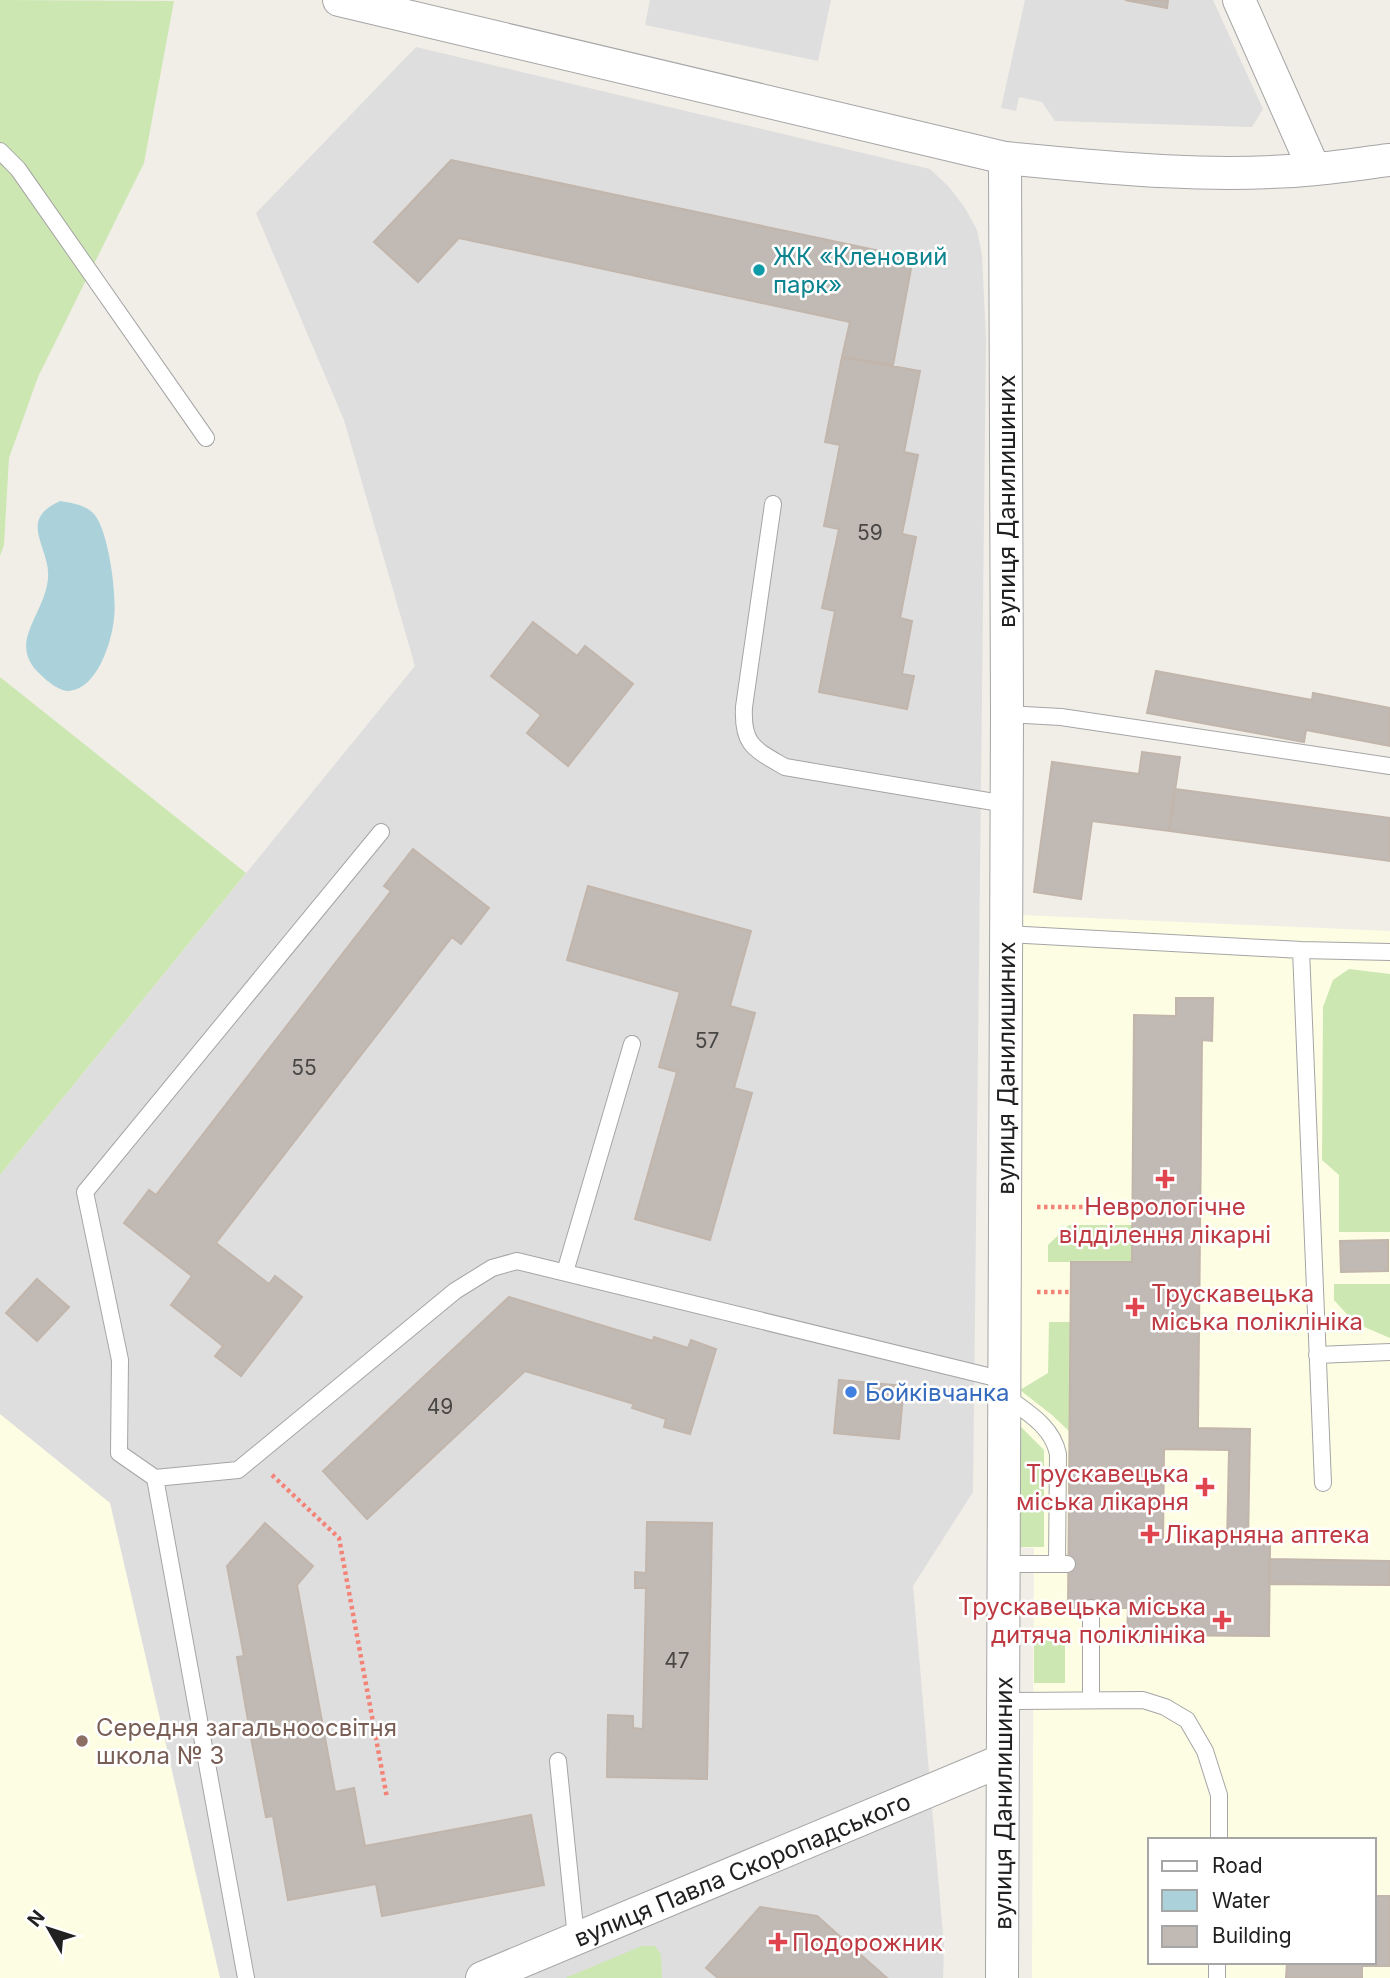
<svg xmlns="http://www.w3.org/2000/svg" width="1390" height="1978" font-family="Inter,sans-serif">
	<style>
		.residential { fill: #dfdede }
		.education { fill: #fdfde4; fill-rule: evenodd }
		.grass { fill: #cce7b1 }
		.water { fill: #abd1db }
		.building { fill: #c1bab4; stroke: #c2b5ab; stroke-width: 2; fill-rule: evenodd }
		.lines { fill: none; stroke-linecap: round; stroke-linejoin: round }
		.lane-casing { stroke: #a5a5a5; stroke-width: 18 }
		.street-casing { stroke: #a5a5a5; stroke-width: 34 }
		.path { stroke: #f38377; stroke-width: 4.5; stroke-dasharray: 3.5 3.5; stroke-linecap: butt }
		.lane { stroke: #fff; stroke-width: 16 }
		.street { stroke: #fff; stroke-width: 32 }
		.culture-dot { fill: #0f9aa8; stroke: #fff; stroke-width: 2.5 }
		.health-dot { fill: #e0444e; stroke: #fff; stroke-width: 2.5 }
		.shop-dot { fill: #3f7fe0; stroke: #fff; stroke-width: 2.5 }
		.education-dot { fill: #8d6e63; stroke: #fff; stroke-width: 2.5 }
		.labels { text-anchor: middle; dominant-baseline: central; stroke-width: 5; stroke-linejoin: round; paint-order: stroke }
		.number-label { font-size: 21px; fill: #494746 }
		.culture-label { font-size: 24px; fill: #0d838f; stroke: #fff; text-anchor: start }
		.street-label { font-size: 24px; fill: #212121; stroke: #fff }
		.health-label { font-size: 24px; fill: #be3a42; stroke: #fff; text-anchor: start }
		.shop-label { font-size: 24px; fill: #366cbe; stroke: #fff; text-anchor: start }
		.education-label { font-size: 24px; fill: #785e54; stroke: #fff; text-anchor: start }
	</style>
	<rect width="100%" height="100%" fill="#f1eee8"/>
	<path class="residential" d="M650,0H831L818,61L645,25Z
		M1025,0H1213L1263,109L1252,127L1055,121L1042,102L1019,97L1016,111L1001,108Z
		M416,47L930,169L949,187L965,208L977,230L982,255L986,340L973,1492L913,1586L944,1946L943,1978H0V1175L415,666L344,420L256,213Z"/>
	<path class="education" d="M1021,915L1390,931V1978H1032L1034,1548L1020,1547ZM1150,1840H1374V1962H1150Z
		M0,1414L110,1503L220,1978H0Z"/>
	<path class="grass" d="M0,0L174,1L144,163L38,377L9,458L4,545L0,556Z
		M0,677L246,873L0,1175Z
		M1349,969L1390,974V1232H1339V1175L1322,1160L1323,1007L1333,980Z
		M1069,1225H1132V1262H1048V1245Z
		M1334,1284H1390V1338L1355,1323L1334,1300Z
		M1049,1322H1071L1070,1432L1052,1415L1020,1390L1048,1373Z
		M1020,1426L1044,1450V1547H1020Z
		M1034,1632H1065V1683H1034Z
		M642,1946H655L661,1954L662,1978H565Z"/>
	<path class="water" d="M60,501C72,503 86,505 94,514C109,531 117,597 114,618C112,642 97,689 69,691C60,691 49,683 42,676C5,644 44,617 48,579C51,547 16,521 60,501Z"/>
	<path class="building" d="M1125,0H1168L1167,8Z
		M451,160L913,258L893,365L842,357L850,322L459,238L418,282L374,242Z
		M842,357L920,371L904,452L918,455L902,534L916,537L900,618L912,621L902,674L914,676L907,709L819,692L835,611L822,608L839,529L824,526L840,445L825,442Z
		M533,622L577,656L585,646L633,684L568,766L527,733L541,715L491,676Z
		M1156,671L1312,700L1313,693L1390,708V746L1306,730L1304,742L1147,713Z
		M1142,752L1180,757L1169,831L1092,821L1081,899L1034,892L1052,762L1139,774Z
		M1175,789L1390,818V861L1169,831Z
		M413,849L489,908L461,944L452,937L216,1243L269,1284L275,1276L302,1297L241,1376L215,1356L223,1346L171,1305L192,1276L124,1223L149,1190L156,1195L391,891L384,886Z
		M588,886L751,931L730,1006L755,1013L734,1088L752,1093L710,1240L635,1219L677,1072L659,1067L680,992L567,960Z
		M1176,998H1213L1212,1041L1202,1040L1198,1428L1250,1429L1248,1545H1270L1269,1636L1127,1635L1128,1608H1068L1071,1262H1132L1134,1015L1176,1016ZM1164,1449L1229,1450L1227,1545L1163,1544Z
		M1388,1240V1271L1341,1272L1340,1241Z
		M37,1279L69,1307L37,1341L6,1313Z
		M509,1297L653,1341L654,1337L688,1348L691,1340L716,1349L690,1434L664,1427L666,1419L632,1408L634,1404L525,1371L367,1519L323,1471Z
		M839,1380L904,1386L899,1439L834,1433Z
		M647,1522L712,1523L707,1779L607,1777L608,1715L633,1716V1728L643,1729L646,1588H635V1572L646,1573Z
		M265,1523L313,1566L297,1585L335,1792L354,1788L365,1846L531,1815L544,1885L382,1916L376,1884L288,1900L273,1816L266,1817L250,1732L237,1657L244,1656L227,1566Z
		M1269,1559L1390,1561V1585L1269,1584Z
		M1374,1896H1390V1966H1362V1978H1286L1287,1962H1374Z
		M760,1907L817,1916L887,1978H718L706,1968Z"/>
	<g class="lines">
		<defs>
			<path id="lane" d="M0,151L18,169L206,438
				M773,504L744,707C742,745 754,749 785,767L1006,804
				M1007,714L1061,717L1390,766
				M1006,934L1301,950L1390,952
				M1301,950L1323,1483
				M565,1272L632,1044
				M1317,1355L1390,1352
				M1004,1395C1026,1412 1052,1425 1058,1454L1057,1564
				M155,1478L119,1453L120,1360L85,1192L381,832
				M1003,1564H1067
				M1091,1700V1608
				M1003,1701L1143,1700L1165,1707L1187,1720L1205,1751L1219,1795V1840
				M558,1761L576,1938
				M246,1978L155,1478L238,1470L455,1291L492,1268L517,1261L1004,1380
				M1217,1978V1962"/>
			<g id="street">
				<path d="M339,0L1005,158C1108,168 1212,179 1316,169C1340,167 1365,163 1390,160"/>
				<path d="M1239,0L1314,169"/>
				<path id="s1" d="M482,1978L1003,1760"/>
				<path id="s2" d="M1002,1978L1007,714L1005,158"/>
			</g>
		</defs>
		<use href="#lane" class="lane-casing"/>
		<use href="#street" class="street-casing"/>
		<path class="path" d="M1037,1207H1132
			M1037,1292H1071
			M272,1475L339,1538L387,1798"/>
		<use href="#lane" class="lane"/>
		<use href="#street" class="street"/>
	</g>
	<circle class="culture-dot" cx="759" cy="270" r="7"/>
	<g class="health-dot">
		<path d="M1161.5 1168.5h7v7h7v7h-7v7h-7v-7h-7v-7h7z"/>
		<path d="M1131.5 1296.5h7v7h7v7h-7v7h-7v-7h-7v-7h7z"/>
		<path d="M1201.5 1476.5h7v7h7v7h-7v7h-7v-7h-7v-7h7z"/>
		<path d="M1146.5 1523.5h7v7h7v7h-7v7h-7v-7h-7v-7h7z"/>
		<path d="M1218.5 1609.5h7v7h7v7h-7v7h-7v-7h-7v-7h7z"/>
		<path d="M774.5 1931.5h7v7h7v7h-7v7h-7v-7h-7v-7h7z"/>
	</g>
	<circle class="shop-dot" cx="851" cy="1392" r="7"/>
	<circle class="education-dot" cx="82" cy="1741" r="7"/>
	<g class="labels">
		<g class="number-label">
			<text x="870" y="532">59</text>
			<text x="707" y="1040">57</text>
			<text x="304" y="1067">55</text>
			<text x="440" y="1406">49</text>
			<text x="677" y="1660">47</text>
		</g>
		<g class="culture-label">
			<text x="773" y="256">ЖК «Кленовий<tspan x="773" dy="28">парк»</tspan></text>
		</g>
		<g class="street-label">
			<text transform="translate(1006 501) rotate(-90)">вулиця Данилишиних</text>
			<text stroke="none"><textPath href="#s2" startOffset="910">вулиця Данилишиних</textPath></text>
			<text stroke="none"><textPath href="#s2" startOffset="175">вулиця Данилишиних</textPath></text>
			<text stroke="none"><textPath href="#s1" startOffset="282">вулиця Павла Скоропадського</textPath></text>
		</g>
		<g class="health-label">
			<text x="1165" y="1206" text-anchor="middle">Неврологічне<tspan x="1165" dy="28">відділення лікарні</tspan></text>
			<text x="1151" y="1293">Трускавецька<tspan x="1151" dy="28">міська поліклініка</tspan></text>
			<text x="1189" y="1473" text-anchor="end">Трускавецька<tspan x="1189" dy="28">міська лікарня</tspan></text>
			<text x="1164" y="1534">Лікарняна аптека</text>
			<text x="1206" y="1606" text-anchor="end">Трускавецька міська<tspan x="1206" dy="28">дитяча поліклініка</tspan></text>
			<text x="792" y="1942">Подорожник</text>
		</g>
		<g class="shop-label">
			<text x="865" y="1392">Бойківчанка</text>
		</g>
		<g class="education-label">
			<text x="96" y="1727">Середня загальноосвітня<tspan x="96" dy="28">школа № 3</tspan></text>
		</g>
	</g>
	<rect x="1148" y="1838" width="228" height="126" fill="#ffffff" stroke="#a6a6a6" stroke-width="2"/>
	<rect x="1162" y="1861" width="35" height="10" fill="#ffffff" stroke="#a6a6a6" stroke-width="2"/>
	<text x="1212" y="1873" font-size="21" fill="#212121">Road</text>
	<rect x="1162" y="1890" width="35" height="21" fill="#abd1db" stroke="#a6a6a6" stroke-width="2"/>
	<text x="1212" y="1908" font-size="21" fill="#212121">Water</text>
	<rect x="1162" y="1926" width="35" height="21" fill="#c1bab4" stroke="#a6a6a6" stroke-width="2"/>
	<text x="1212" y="1943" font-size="21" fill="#212121">Building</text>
	<g transform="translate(49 1929) rotate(309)" stroke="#ffffff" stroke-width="5" paint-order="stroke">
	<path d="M0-5L12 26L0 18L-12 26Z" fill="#212121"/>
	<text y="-10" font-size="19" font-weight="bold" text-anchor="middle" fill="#212121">N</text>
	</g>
</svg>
